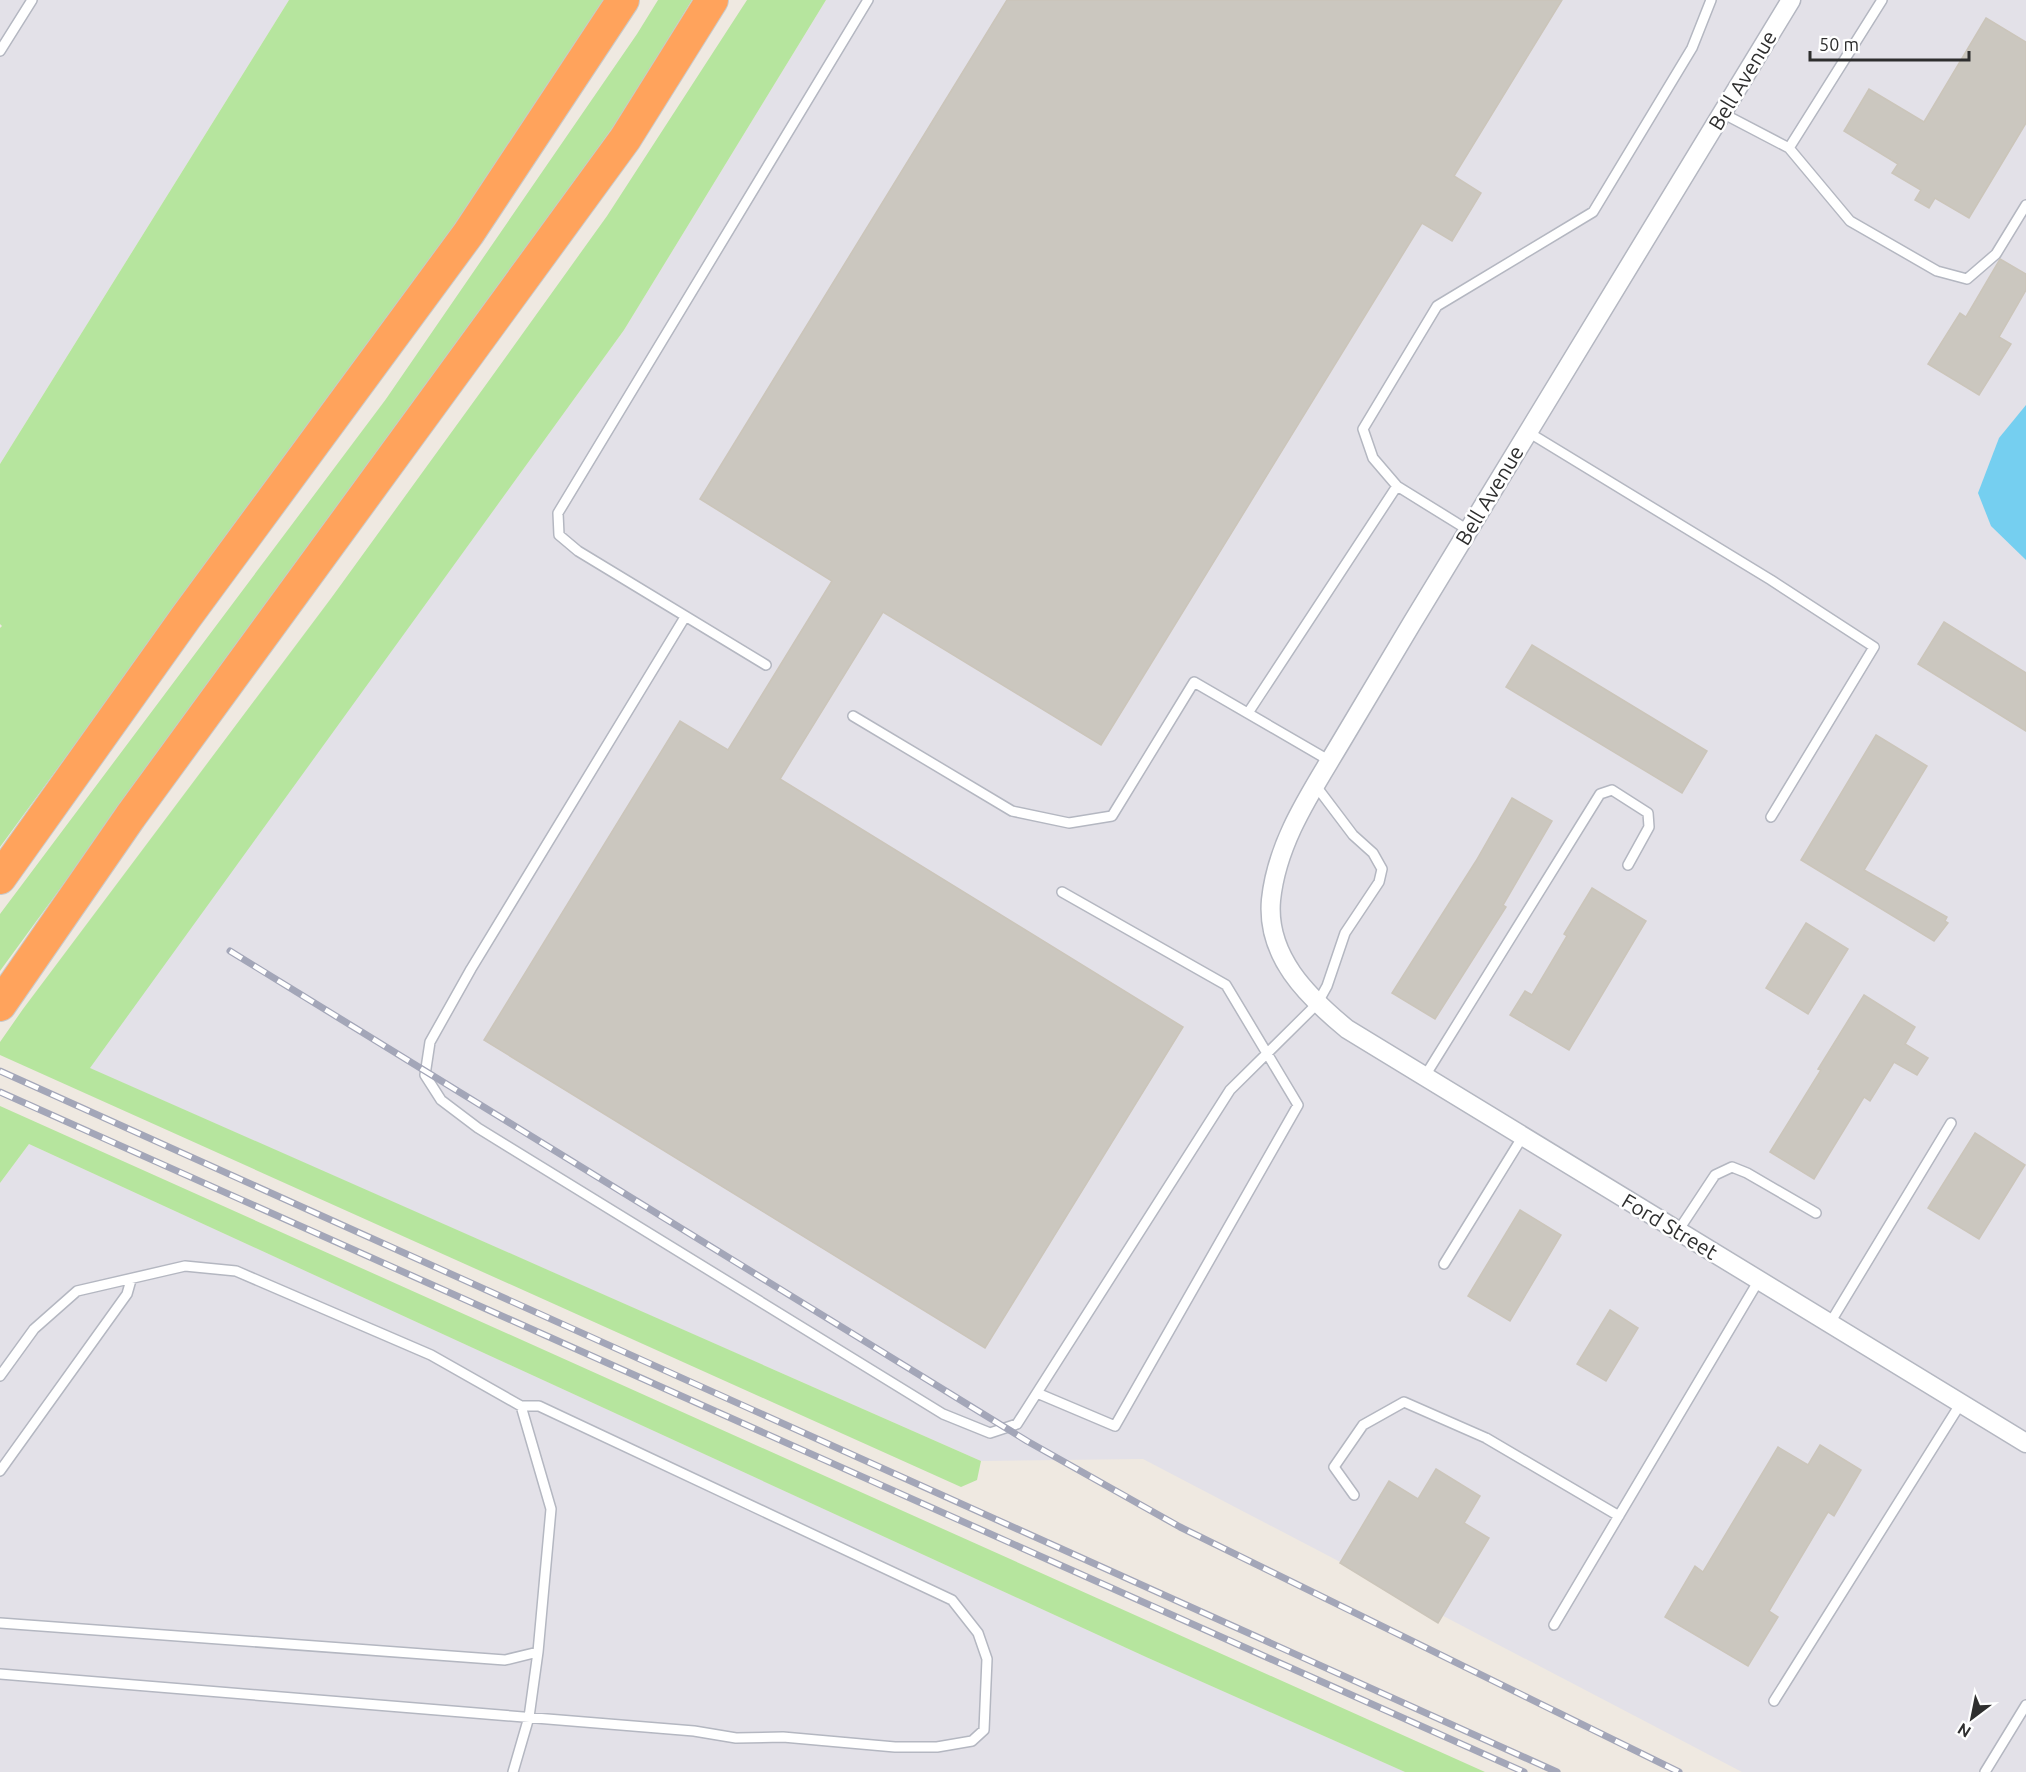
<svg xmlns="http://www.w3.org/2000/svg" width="2026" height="1772" font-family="Ubuntu,sans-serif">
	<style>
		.industrial { fill: #e3e1e8 }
		.green { fill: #b6e59e }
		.water { fill: #75cff0 }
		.building { fill: #cbc7bf; stroke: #cbc5ba; stroke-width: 1.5 }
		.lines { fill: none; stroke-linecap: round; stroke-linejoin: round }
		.service-casing { stroke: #b4b7c1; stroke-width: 12 }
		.minor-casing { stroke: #b4b7c1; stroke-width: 21 }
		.motorway-casing { stroke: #c9c9c9; stroke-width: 34 }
		.service { stroke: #fff; stroke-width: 9 }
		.minor { stroke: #fff; stroke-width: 18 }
		.motorway { stroke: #ffa35c; stroke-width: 32 }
		.rail-casing { stroke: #a3a6b8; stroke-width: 7 }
		.rail { stroke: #fff; stroke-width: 4.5; stroke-dasharray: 14; stroke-linecap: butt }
		.labels { text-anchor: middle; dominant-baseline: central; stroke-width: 5; stroke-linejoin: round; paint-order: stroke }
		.street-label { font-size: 21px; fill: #2e2e2e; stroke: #fff }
	</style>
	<rect width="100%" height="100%" fill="#efe9e1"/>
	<path class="industrial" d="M0,0H289L0,464Z
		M826,0H2026V1772H1742L1143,1459L981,1461L89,1068L624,330Z
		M29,1144L1146,1657L1405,1772H0V1183Z"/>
	<path class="green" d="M289,0H605L574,50L456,224L0,847V628L2,626L0,624V464Z
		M658,0H692L625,110L511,271L0,971V914L386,399L637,34Z
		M747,0H826L624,330L90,1068L981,1461L977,1480L961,1487L0,1055V1042L23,1009L332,597L485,386L607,216Z
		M0,1106L1485,1772H1405L1146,1657L29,1144L0,1183Z"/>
	<path class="water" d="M2026,405V560L1991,526L1978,493L1999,438Z"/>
	<path class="building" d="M1007,0H1562L1454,176L1481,193L1452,241L1422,223L1101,745L883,612L780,779L1183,1027L985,1348L484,1040L680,721L728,750L832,581L700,499Z
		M1986,18L2026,42V123L1969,218L1935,198L1929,208L1915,200L1921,190L1892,173L1898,164L1844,131L1869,89L1924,122Z
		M2000,259L2026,274V290L1999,337L2011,344L1979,395L1928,364L1960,313L1966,317Z
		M1944,622L2026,673V731L1918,664Z
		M1532,645L1707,751L1682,793L1506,687Z
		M1876,735L1927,766L1864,870L1947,917L1945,921L1948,923L1934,941L1801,860Z
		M1512,798L1552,821L1503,905L1506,907L1435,1019L1392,993L1476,861Z
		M1592,888L1646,921L1569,1050L1510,1015L1525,991L1532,995L1567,936L1564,934Z
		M1806,923L1848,949L1808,1014L1766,988Z
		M1864,995L1915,1027L1905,1044L1928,1058L1917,1075L1894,1062L1870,1101L1864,1097L1814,1179L1770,1152L1821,1070L1818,1069Z
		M1975,1133L2025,1165L1979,1239L1928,1208Z
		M1520,1210L1561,1235L1510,1321L1468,1296Z
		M1610,1310L1638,1328L1606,1381L1577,1364Z
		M1820,1445L1861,1470L1834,1516L1828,1512L1769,1611L1778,1617L1748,1666L1665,1617L1695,1566L1703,1572L1778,1447L1808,1465Z
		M1436,1469L1480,1496L1464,1523L1489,1538L1438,1623L1340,1563L1389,1481L1418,1499Z"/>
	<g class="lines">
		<defs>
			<path id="service" d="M0,51L32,0
				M1722,113L1789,148L1882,0
				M1789,148L1850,221L1937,271L1967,279L1996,254L2026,205
				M1528,432L1771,580L1874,647L1771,817
				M1468,530L1397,486L1373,458L1363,429L1437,306L1593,212L1692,48L1711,0
				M685,617L471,969L430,1042L425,1075L441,1100L478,1128L943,1414L990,1433L1017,1424L1230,1090L1317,1004L1327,986L1345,933L1379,882L1382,869L1373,853L1353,835L1316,786
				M766,665L578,551L559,535L558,513L868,0
				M1248,713L1397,486
				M853,716L1012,811L1069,823L1112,816L1194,682L1330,761
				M1425,1076L1600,794L1612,790L1648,813L1649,827L1628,865
				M1678,1231L1715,1175L1732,1167L1747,1173L1816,1213
				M1444,1264L1523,1136
				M1830,1323L1951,1123
				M0,1376L34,1329L77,1291L185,1266L236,1271L431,1355L521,1406H539L952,1600L978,1633L987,1659L984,1730L972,1741L937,1747H895L783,1737L736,1738L694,1731L0,1674
				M1037,1393L1115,1426L1298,1105L1226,985L1062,892
				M0,1471L127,1294L131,1280
				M1354,1495L1334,1467L1363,1425L1404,1402L1486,1438L1619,1516
				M0,1623L505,1660L538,1652L551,1509L521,1406
				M1554,1625L1759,1280
				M1774,1701L1961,1403
				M513,1772L529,1717L538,1652
				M1985,1772L2026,1705"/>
			<path id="minor" d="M1791,0C1665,207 1537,414 1412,623C1389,662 1365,702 1341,742C1312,791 1277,841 1271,900C1266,956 1307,996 1347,1029L2026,1443"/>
			<path id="motorway" d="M0,878L186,617L468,234L623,0
				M0,1005L130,817L625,139L712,0"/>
		</defs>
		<use href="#service" class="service-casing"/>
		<use href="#minor" class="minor-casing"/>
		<use href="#motorway" class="motorway-casing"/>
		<use href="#service" class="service"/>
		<use href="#minor" class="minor"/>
		<use href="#motorway" class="motorway"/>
		<defs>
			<path id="rail" d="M230,951L1027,1441L1180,1527L1679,1772
				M0,1071L1557,1772
				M0,1092L1524,1772"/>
		</defs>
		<use href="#rail" class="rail-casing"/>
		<use href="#rail" class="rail"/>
	</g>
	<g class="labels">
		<g class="street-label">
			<text transform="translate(1742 80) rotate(-59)">Bell Avenue</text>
			<text transform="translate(1489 495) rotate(-59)">Bell Avenue</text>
			<text transform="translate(1670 1226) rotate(31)">Ford Street</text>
		</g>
	</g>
	<g transform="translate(1972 1718) rotate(212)" stroke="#ffffff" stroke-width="4.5" paint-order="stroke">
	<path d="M0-4.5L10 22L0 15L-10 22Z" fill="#2e2e2e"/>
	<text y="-9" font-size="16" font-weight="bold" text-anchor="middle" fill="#2e2e2e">N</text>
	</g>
	<path d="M1810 51v9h159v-9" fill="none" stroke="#2e2e2e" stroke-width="3"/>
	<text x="1819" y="51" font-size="18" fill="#2e2e2e" stroke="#ffffff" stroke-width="4.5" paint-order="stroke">50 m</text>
</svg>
